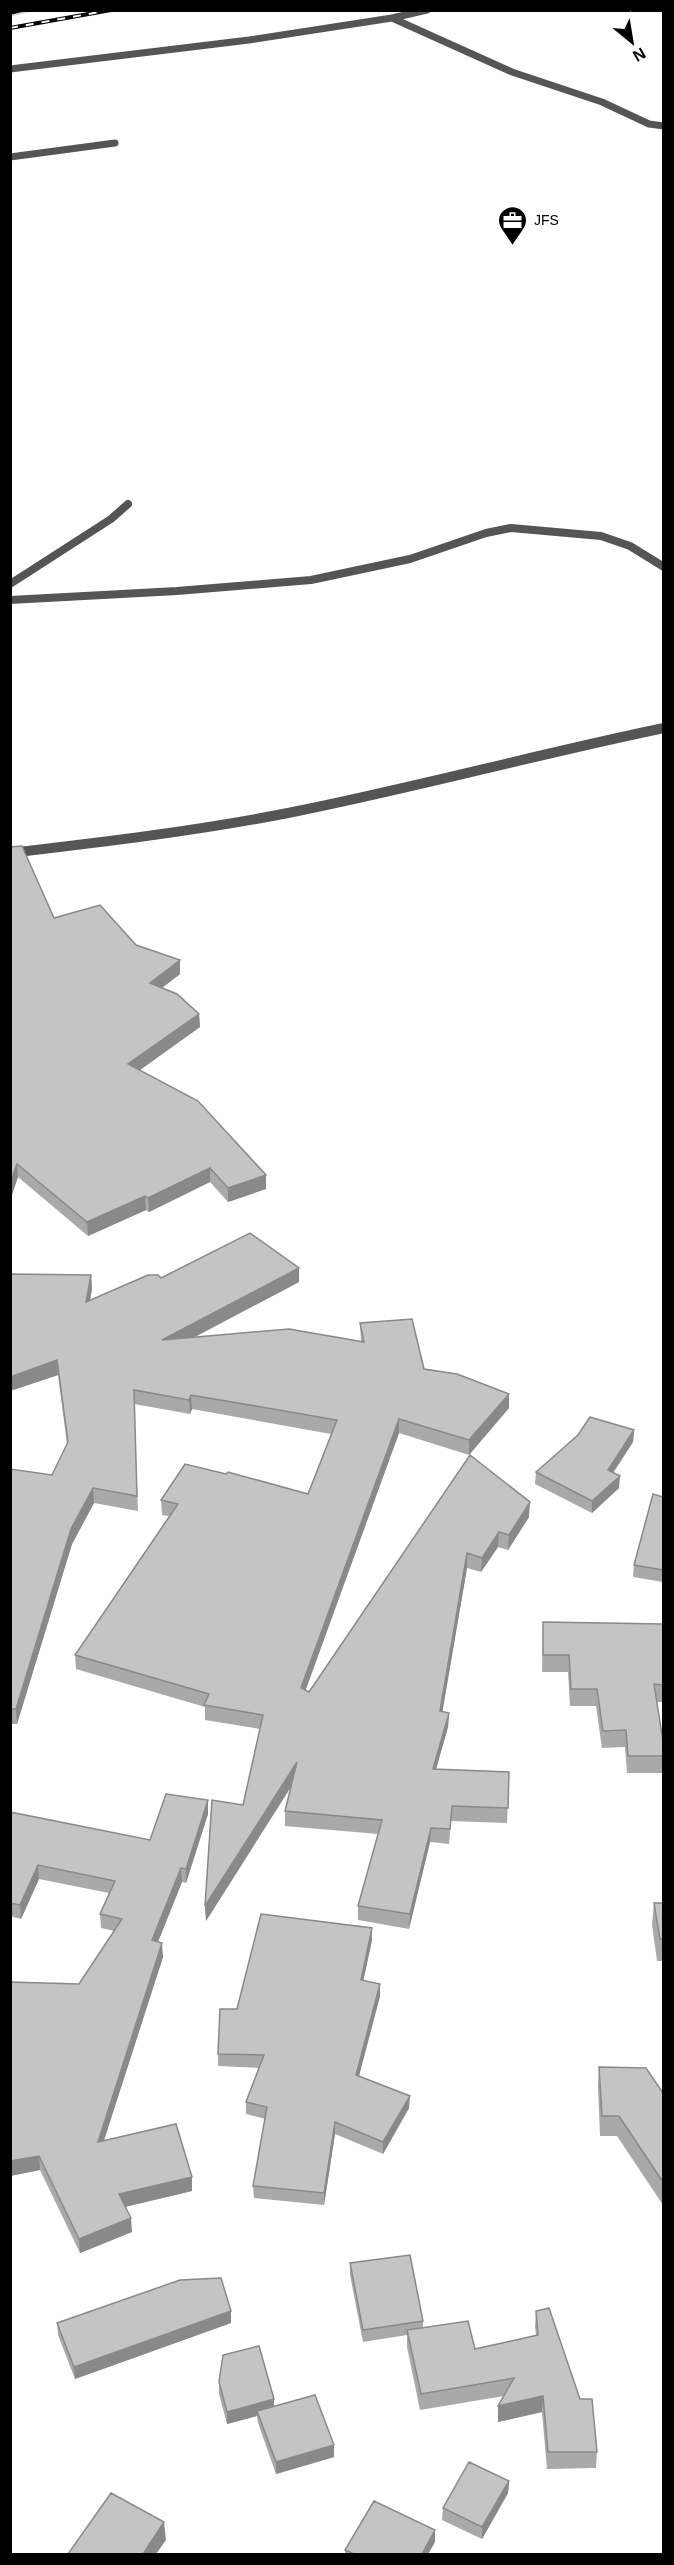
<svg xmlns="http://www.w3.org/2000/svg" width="674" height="2565" font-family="Arial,sans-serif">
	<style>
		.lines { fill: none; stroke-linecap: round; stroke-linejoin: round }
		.trunk-casing { stroke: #dbdbdb; stroke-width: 4 }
		.service { stroke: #555; stroke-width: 7 }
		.minor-far2 { stroke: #555; stroke-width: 7 }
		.minor-far1 { stroke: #555; stroke-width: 8 }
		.minor { stroke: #555; stroke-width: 10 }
		.trunk { fill: #000; fill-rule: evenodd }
		.rail-casing { stroke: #000; stroke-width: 4 }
		.rail { stroke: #fff; stroke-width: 2; stroke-dasharray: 8; stroke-linecap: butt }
		.wall { fill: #a9a9a9 }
		.shaded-wall { fill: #898989 }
		.building { fill: #c4c4c4; stroke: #898989; stroke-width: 1.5 }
		.labels { text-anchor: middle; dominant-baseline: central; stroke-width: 6; stroke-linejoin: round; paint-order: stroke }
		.far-poi-label { font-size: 14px; fill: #000; stroke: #fff; text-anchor: start }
	</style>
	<rect width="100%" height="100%" fill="#fff"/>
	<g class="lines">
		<defs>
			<path id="trunk" d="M10,10H30L10,15Z"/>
		</defs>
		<use href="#trunk" class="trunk-casing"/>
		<path class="service" d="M10,157L115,143"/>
		<path class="minor-far2" d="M427,10L392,18L512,72L602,102L649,124L664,126
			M10,69L249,40L392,18"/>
		<path class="minor-far1" d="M10,584L111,519L128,504
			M10,600L177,591L311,580L410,559L486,533L511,528L601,536L630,546L664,567"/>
		<path class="minor" d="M10,853C103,842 196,831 288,813C414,788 538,754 664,728"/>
		<use href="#trunk" class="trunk"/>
		<defs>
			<path id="rail" d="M10,28L111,10"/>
		</defs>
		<use href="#rail" class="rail-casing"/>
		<use href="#rail" class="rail"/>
	</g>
	<path class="wall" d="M10,847L54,918L136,945L180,974L162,988L199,1014L200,1027L139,1070L266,1175V1189L228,1202L210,1182L149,1212L146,1210L88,1236L18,1177L10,1200Z
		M10,1274L91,1275L92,1289L90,1301L161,1278L299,1282L195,1337L361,1342L360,1323L424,1369L509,1408L469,1455L399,1433L305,1690L309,1692L470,1455L529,1517L508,1550L498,1547L481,1572L467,1568L442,1712L449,1713L448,1727L436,1769L509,1772L507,1823L451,1821L449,1844L430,1842L409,1929L358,1920V1906L378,1834L285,1826V1811L291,1787L206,1921L205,1906L243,1805L260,1729L205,1720V1707L76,1669L75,1655L169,1516L162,1515L161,1500L308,1494L331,1434L192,1409L190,1414L134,1404L138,1511L94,1503L72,1544L17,1724H11L10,1726V1469L52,1475L67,1444L58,1375L10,1391Z
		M634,1430L633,1442L613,1473L619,1488L592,1513L535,1484L536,1472Z
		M663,1497V1582L633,1577L634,1565Z
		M543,1622L663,1624V1702H657L663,1741V1773H627L625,1747L602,1748L596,1706H570L568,1672H542Z
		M10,1812L150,1840L208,1814L186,1883L182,1882L158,1942L163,1957L104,2140L192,2177V2191L125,2207L132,2232L80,2253L40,2170L10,2176L79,1984L114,1931L101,1928L100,1914L109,1893L39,1879L21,1919L10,1916Z
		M654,1903H663V1961H657L652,1925Z
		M372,1928V1940L363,1980L380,1996L359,2076L409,2108L383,2154L335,2134L324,2205L254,2198L253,2186L265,2119L246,2114V2102L259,2068L218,2066V2054L237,2009Z
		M663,2041V2071L662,2061Z
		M599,2067L663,2093V2205L617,2136H600L598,2087Z
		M350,2263L423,2321V2328L475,2349L536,2335L535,2327L536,2311L597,2452L596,2468L547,2469L542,2412L498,2422L504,2396L420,2410L407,2347V2335L363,2342L350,2275Z
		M57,2323H231L75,2379L58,2335Z
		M219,2382L274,2399V2406L334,2445V2457L276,2474L258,2423L257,2416L227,2424L219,2394Z
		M509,2481L508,2493L482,2539L442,2520L443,2508Z
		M435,2530V2542L428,2554H345V2550Z"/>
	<path class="shaded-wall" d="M180,960V974L150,997V983Z
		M199,1014L200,1027L129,1078L128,1064Z
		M17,1164L18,1177L10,1200V1183Z
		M210,1168V1182L149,1212L148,1198Z
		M266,1175V1189L228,1202V1188Z
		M145,1196L146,1210L88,1236L87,1222Z
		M299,1268V1282L162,1354V1340Z
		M91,1275L92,1289L87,1316L86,1302Z
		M57,1360L58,1375L10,1391V1377Z
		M509,1394V1408L469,1455V1440Z
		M191,1395L192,1409L190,1414L189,1400Z
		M399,1419V1433L301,1703V1688Z
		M634,1430L633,1442L607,1482L608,1470Z
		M620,1476L619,1488L592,1513V1501Z
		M93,1488L94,1503L72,1544L17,1724L16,1709L71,1529Z
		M530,1502L529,1517L508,1550L509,1535Z
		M499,1532L498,1547L481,1572L482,1558Z
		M467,1553V1568L440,1726V1711Z
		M449,1713L448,1727L432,1783L433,1769Z
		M297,1762V1777L206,1921L205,1906Z
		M208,1800V1814L186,1883V1869Z
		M431,1828L430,1842L409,1929L410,1914Z
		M38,1865L39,1879L21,1919L20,1905Z
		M181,1868L182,1882L153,1954L152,1940Z
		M372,1928V1940L361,1992V1980Z
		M162,1943L163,1957L99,2156L98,2142Z
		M380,1984V1996L356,2087V2075Z
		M410,2096L409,2108L383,2154V2142Z
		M335,2122V2134L324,2205V2193Z
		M39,2156L40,2170L10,2176V2161Z
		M192,2177V2191L120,2208L119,2194Z
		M131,2218L132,2232L80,2253L79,2239Z
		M231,2311V2323L75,2379L74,2367Z
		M543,2396L542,2412L498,2422V2406Z
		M274,2399V2412L257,2411V2416L227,2424V2412Z
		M334,2445V2457L276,2474V2462Z
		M509,2481L508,2493L482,2539V2527Z
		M164,2522L166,2540L156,2554H143Z
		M435,2530V2542L428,2554H422Z"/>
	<path class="building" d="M22,846L54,918L100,905L136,945L180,960L150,983L177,994L199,1014L128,1064L198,1101L266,1175L228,1188L210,1168L148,1198L145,1196L87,1222L17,1164L10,1183V847Z
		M250,1233L299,1268L162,1340L289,1329L364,1342L360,1323L412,1319L424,1369L457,1374L509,1394L469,1440L399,1419L301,1688L309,1692L470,1455L530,1502L509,1535L499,1532L482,1558L467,1553L440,1711L449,1713L433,1769L509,1772L508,1808L452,1806L450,1829L431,1828L410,1914L358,1906L382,1820L285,1811L297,1762L205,1906L212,1800L243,1805L263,1715L204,1705L209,1694L75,1655L178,1504L161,1500L185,1464L226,1474L228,1472L308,1494L337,1420L191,1395L189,1400L134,1390L137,1496L93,1488L71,1529L16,1709H10V1469L52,1475L68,1442L57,1360L10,1377V1274L91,1275L86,1302L148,1275H158L161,1278Z
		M590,1417L634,1430L608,1470L620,1476L592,1501L536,1472L578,1435Z
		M653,1494L663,1497V1570L634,1565Z
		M543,1622L663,1624V1685L654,1684L663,1741V1756H628L626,1730L603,1731L597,1689H571L569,1655H543Z
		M166,1794L208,1800L186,1869L181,1868L152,1940L162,1943L98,2142L176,2124L192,2177L119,2194L131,2218L79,2239L39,2156L10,2161V1982L79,1984L122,1919L100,1914L115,1881L38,1865L20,1905L10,1903V1812L150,1840Z
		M654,1903H663V1939H660Z
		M261,1914L372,1928L361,1980L380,1984L356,2075L410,2096L383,2142L335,2122L324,2193L253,2186L267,2107L246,2102L264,2055L218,2054L220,2009H237Z
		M599,2067L646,2068L663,2093V2182L619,2116H602Z
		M410,2255L423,2321L363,2330L350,2263Z
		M221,2278L231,2311L74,2367L57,2323L180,2280Z
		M549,2308L580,2399H592L597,2452H548L543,2396L498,2406L514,2378L421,2394L407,2330L468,2321L475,2349L538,2335L536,2311Z
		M259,2346L274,2399L227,2412L219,2382L223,2355Z
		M315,2395L334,2445L276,2462L257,2411Z
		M469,2462L509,2481L482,2527L443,2508Z
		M111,2493L164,2522L143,2554H68Z
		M374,2501L435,2530L422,2554H354L345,2550Z"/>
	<defs>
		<symbol id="office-pin" viewBox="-11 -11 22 30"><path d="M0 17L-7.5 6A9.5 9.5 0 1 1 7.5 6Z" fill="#000" stroke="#fff"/><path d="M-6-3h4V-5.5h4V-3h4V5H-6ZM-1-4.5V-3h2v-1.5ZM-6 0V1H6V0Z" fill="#fff"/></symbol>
	</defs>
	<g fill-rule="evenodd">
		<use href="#office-pin" x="496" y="204" width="33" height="45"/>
	</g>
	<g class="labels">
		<g class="far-poi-label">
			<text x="534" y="220">JFS</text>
		</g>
	</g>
	<rect width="674" height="2565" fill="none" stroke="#000000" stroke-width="24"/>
	<g transform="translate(632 42) rotate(150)" stroke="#ffffff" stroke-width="4.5" paint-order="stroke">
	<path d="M0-4.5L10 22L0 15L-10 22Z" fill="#000000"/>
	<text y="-9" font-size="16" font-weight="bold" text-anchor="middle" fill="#000000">N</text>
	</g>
</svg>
